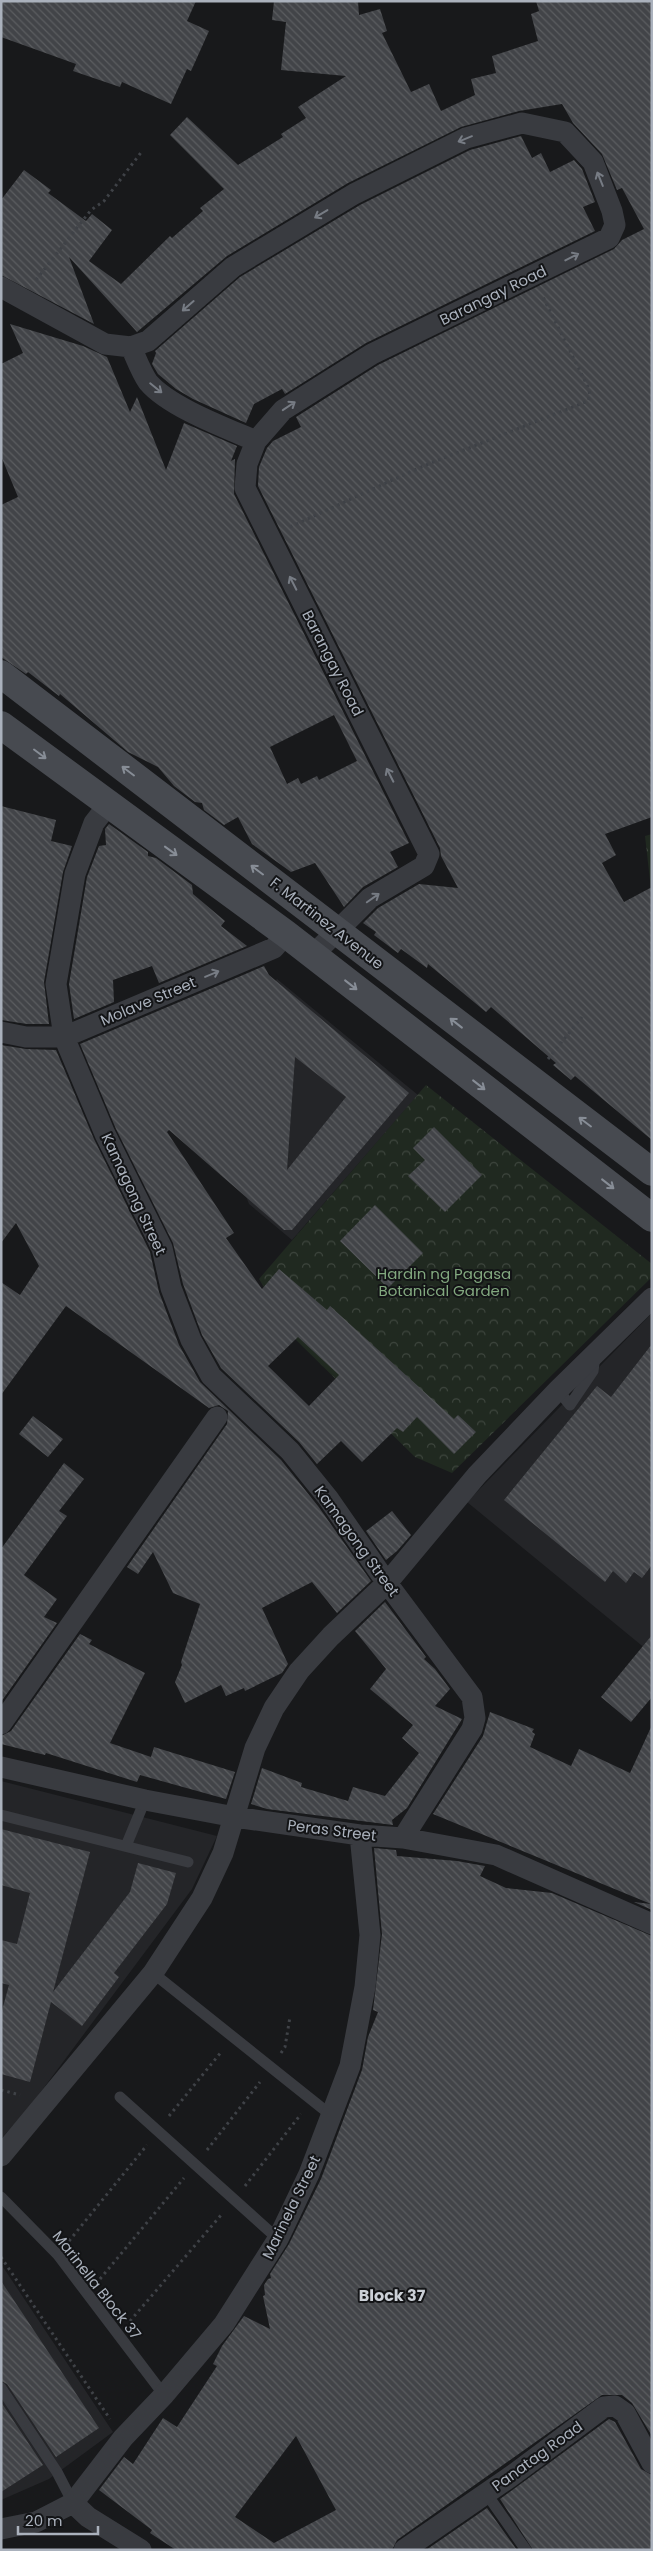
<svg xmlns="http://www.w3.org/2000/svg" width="653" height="2551" font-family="Poppins,sans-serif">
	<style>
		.built { fill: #242528 }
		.forest { fill: url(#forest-crowns) }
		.building { fill: url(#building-back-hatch); fill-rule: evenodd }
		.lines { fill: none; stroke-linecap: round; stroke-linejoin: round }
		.path { stroke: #3f4247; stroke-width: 3; stroke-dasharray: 2.5 4; stroke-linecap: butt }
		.lane { stroke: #393b40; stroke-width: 11 }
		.street { stroke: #393b40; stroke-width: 21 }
		.secondary { stroke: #474a50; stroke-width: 28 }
		.oneway { stroke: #777c84 }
		.oneway2 { stroke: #878d96 }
		.labels { text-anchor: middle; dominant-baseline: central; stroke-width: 4; stroke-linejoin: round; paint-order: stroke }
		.street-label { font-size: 15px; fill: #aab1bc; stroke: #131416 }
		.park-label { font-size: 15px; fill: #82a87f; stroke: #131416 }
		.neighbourhood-label { font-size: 16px; font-weight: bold; fill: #cbd0d7; stroke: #131416 }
	</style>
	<defs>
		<pattern id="forest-crowns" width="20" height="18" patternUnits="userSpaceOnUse" patternTransform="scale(1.25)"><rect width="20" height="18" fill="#202920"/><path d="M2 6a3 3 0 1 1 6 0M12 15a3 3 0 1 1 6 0" fill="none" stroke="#3e463e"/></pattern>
		<pattern id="building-back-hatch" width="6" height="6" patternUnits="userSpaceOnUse" patternTransform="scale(1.25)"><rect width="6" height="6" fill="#424448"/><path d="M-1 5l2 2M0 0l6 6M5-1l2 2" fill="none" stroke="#5b5d60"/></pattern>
	</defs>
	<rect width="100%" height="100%" fill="#18191b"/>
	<path class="built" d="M277,979L418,1095L292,1240L249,1204L236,1171L245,1020Z
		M652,1313V1654L467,1502Z
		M1,1781L217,1836L192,1889L31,2105L1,2139Z
		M1,2264L113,2432L49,2479L1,2500Z"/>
	<path class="forest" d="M652,834V898L645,836Z
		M426,1085L652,1264V1277L452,1473L415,1457L294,1338L259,1279Z"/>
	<path class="building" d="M1,1H196L187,21L209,31L191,71L187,69L171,104L122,82L120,87L73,71L76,64L1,37Z
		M274,1H358L359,15L380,9L387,31L382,33L411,92L429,84L441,111L475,95L471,79L496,73L492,56L538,41L531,14L539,11L536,1H652V817L605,834L616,855L602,863L624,902L652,887V1140L575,1076L571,1080L553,1065L556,1063L491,1007L486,1012L428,964L427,968L401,949L398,953L374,935L376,932L363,923L378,908L419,884L458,888L441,856L440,848L258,486L259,467L267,448L273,441L301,427L296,417L378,365L614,249L622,240L644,229L622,188L617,190L602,154L573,123L562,104L519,111L461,127L348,183L227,256L137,332L69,257L94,324L1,275V200L24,170L51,190L48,193L86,221L92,214L112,230L89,261L121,284L170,236L172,238L203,211L200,208L224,189L170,135L187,117L238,165L283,137L281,134L306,118L298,107L346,76L281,70L286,22L272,20Z
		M521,136L532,158L541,153L550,172L574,160L582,169L595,202L583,207L595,231L366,343L285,394L282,389L254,404L246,423L193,399L176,389L158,374L152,364L156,353L155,351L240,277L360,205L470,150Z
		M10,324L83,346L107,357L130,412L137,397L166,470L184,423L237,446L231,461L235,459L234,494L409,843L390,852L398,867L363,887L344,907L315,863L291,872L252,844L238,817L224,825L204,810L202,803L195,802L174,786L158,767L128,752L60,694L59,696L28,672L26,674L1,657V505L18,497L1,456V364L23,353ZM334,715L357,761L319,780L317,776L301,784L298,778L287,784L270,747Z
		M1,806L56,820L51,841L72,846L63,872L44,982L49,1024H27L1,1020Z
		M109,824L148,852V856L156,858L192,885L193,894L225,921L221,926L247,946L159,983L152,966L113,980L114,1002L74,1019L69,984L87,877L99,846L106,845L105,829Z
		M264,966L269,975L409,1093L292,1230H284L169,1130L167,1132L234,1233L226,1238L262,1289L279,1269L327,1310L330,1306L454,1419L458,1415L476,1432L454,1454L417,1417L403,1432L397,1428L362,1462L341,1441L317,1464L299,1442L221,1368L202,1335L183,1284L173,1243L116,1129L80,1044ZM295,1057L346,1097L287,1170ZM298,1337L339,1375L309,1406L268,1366Z
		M1,1045L26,1049L56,1050L94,1139L150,1252L159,1292L179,1345L200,1382L281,1460L318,1506L371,1581L337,1613L312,1582L262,1608L288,1664L282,1673L245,1691L244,1688L226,1696L221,1685L185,1703L175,1682L182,1665L181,1662L200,1604L173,1593L153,1552L138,1574L127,1567L227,1424L228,1411L219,1405L209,1408L66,1306L1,1395V1282L20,1295L39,1266L16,1223L1,1243Z
		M434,1127L482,1175L445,1212L408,1176L425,1160L413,1148Z
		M375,1205L423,1253L388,1288L340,1241Z
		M652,1344V1565L642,1578L634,1572L626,1583L613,1571L605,1582L504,1500L597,1386L611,1397Z
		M33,1416L63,1439L48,1457L19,1434Z
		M64,1463L84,1479L59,1511L67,1516L24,1575L57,1599L44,1617L57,1623L1,1702V1549Z
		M392,1511L411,1535L397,1551L386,1560L366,1531Z
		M385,1602L426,1657L424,1659L435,1669L450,1689L435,1706L462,1719L407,1808L392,1820L393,1825L267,1809L251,1804L262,1768L302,1783L301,1787L348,1801L353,1787L385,1796L419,1753L402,1738L413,1725L370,1689L386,1669L355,1631Z
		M80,1634L92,1640L89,1644L145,1673L110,1743L151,1757L154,1747L235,1772L226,1799L140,1775L137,1782L46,1753L45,1755L1,1744V1736L11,1731Z
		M652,1635V1697L631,1722L601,1697Z
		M490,1712L534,1729L532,1732L535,1734L530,1747L571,1766L579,1749L630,1773L652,1725V1910L634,1902L651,1904L433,1814L483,1736Z
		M1,1829L90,1852L53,1992L130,1892L138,1863L176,1873L167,1904L114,1973L119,1977L82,2026L51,2002L30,2082L1,2074V2014L9,1985L1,1983V1940L17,1944L30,1893L1,1885Z
		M374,1848L396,1850L397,1856L457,1861L485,1866L480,1876L506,1888L552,1893L652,1936V2436L632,2403L622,2395H602L397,2540L392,2550H176L150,2533L152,2530L99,2490L124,2457L133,2464L163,2418L177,2427L217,2366L213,2364L222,2346L244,2316L270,2329L263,2296L265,2295L264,2285L268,2279L271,2278L270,2274L289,2244L321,2179L362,2070L368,2037L378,2012L373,2010L382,1934ZM296,2436L336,2510L274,2543L235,2517Z
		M1,2281L99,2428L56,2457L7,2384L1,2381Z
		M1,2402L43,2465L1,2492Z
		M609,2419L615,2422L641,2469L652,2475V2550H533L500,2499Z
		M487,2508L517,2550H426Z"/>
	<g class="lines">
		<path class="path" d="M36,280L91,210L104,201L143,150
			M290,527L421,467L588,401L590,395L588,387L543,297
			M548,1059L582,1017
			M281,2053L285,2047L290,2017
			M1,2090L20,2095
			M169,2116L222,2051
			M207,2150L260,2082
			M245,2186L301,2114
			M69,2241L147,2145
			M1,2257L110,2419
			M100,2279L184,2178
			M130,2321L222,2214"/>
		<path class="lane" d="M558,1390L570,1405L593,1371L595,1356
			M1,1815L188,1862
			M126,1846L145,1800
			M153,1973L332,2116
			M120,2097L278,2239
			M1,2197L58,2255L164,2395
			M1,2388L57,2472L73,2503
			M486,2493L526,2550"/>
		<path class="street" d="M1,287L105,344L131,347L148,341L233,267L354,194L466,138L522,123L565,132L593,162L612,211L615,225L609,238L372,354L283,410L256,441L247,464L245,488L429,854L424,866L370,898L313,955
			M131,347C136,358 141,372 148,382C169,407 226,428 256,441
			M108,805L94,823L75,874L56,984L64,1037L105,1134L162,1248L171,1288L191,1340L211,1376L290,1451L328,1498L387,1583L472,1697L475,1718L472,1729L403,1838
			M1,1032L26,1037H64L274,948L286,934
			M1,1724L217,1417
			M1,1767L145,1800L235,1817L360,1835L403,1838L496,1855L652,1924
			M1,2156L153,1973L202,1898L223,1853L255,1748L274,1708L299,1671L331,1636L387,1583L477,1475L558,1390L652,1298
			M73,2503L88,2517L141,2550
			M1,2529L36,2522L73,2503L123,2438L164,2395L224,2324L278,2239L309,2174L350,2066L365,1987L370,1935L360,1835
			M404,2550L510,2477L604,2407L615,2406L625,2413L652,2463"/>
		<path class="secondary" d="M1,674L652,1172
			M1,725L286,934L652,1218"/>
	</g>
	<defs><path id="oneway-shaft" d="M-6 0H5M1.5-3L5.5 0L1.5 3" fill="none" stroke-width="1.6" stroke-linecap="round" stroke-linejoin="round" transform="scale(1.25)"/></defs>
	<g class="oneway">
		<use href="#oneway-shaft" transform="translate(465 139) rotate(158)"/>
		<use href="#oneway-shaft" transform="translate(600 179) rotate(-112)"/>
		<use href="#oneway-shaft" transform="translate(321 214) rotate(149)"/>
		<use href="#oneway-shaft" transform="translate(572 257) rotate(-27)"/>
		<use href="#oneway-shaft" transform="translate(188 306) rotate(139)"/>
		<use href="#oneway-shaft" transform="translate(156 388) rotate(39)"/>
		<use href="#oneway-shaft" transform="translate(289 406) rotate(-34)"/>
		<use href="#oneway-shaft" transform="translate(293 583) rotate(-117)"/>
		<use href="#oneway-shaft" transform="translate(390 775) rotate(-117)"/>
		<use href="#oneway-shaft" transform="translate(373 898) rotate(-35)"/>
		<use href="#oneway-shaft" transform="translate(212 974) rotate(-23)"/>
	</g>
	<g class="oneway2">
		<use href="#oneway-shaft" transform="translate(40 754) rotate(37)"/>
		<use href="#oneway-shaft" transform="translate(128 771) rotate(-143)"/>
		<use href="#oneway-shaft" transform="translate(171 851) rotate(36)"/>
		<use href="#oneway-shaft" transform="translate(257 870) rotate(-143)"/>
		<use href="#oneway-shaft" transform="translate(351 985) rotate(38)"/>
		<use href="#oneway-shaft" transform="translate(456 1023) rotate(-142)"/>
		<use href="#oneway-shaft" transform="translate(479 1085) rotate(38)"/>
		<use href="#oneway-shaft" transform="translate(585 1122) rotate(-143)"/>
		<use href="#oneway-shaft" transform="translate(608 1184) rotate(38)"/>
	</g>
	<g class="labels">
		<g class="street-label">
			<text transform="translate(493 295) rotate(-26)">Barangay Road</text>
			<text transform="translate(333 663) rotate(63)">Barangay Road</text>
			<text transform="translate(327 923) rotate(38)">F. Martinez Avenue</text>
			<text transform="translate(148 1001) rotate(-23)">Molave Street</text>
			<text transform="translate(134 1194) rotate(65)">Kamagong Street</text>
			<text transform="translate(357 1541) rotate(54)">Kamagong Street</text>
			<text transform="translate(332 1830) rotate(7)">Peras Street</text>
			<text transform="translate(291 2207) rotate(-64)">Marinela Street</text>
			<text transform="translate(97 2285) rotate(52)">Marinella Block 37</text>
			<text transform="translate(537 2456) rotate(-36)">Panatag Road</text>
		</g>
		<g class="park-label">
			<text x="444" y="1273">Hardin ng Pagasa<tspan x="444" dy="17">Botanical Garden</tspan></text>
		</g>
		<g class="neighbourhood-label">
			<text x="392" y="2295">Block 37</text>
		</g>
	</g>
	<rect width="653" height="2551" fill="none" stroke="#aab1bc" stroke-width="5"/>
	<path d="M18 2526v8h80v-8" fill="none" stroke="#aab1bc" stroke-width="2.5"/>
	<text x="25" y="2526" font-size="15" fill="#aab1bc" stroke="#131416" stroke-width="4" paint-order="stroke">20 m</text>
</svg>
